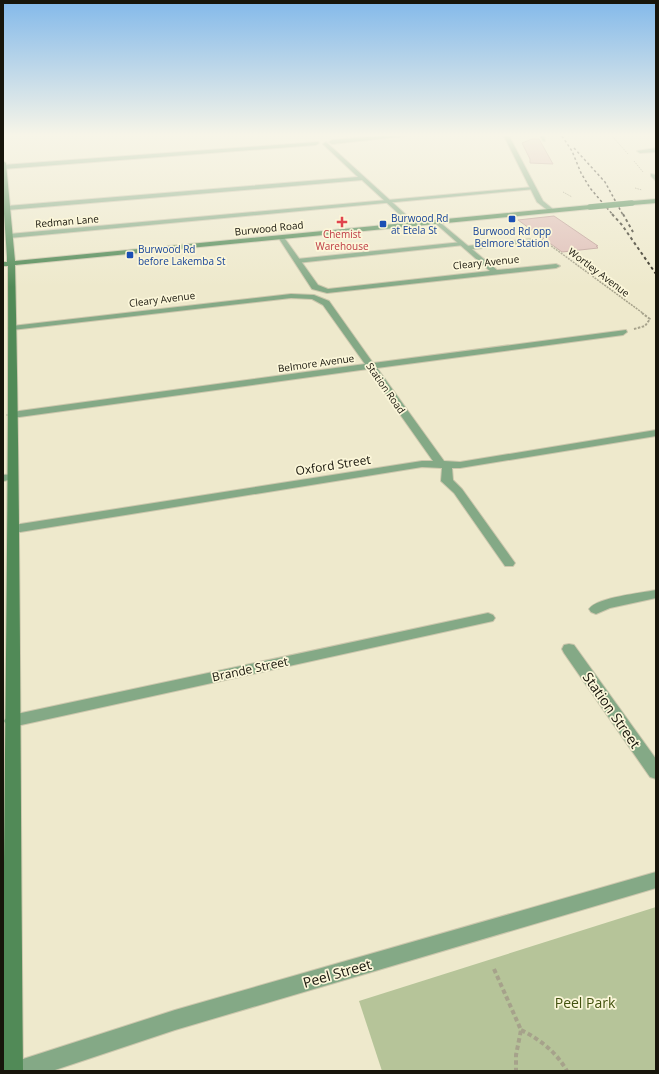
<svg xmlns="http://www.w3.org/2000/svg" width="659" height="1074" font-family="'Open Sans',sans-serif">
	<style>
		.green { fill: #b6c499 }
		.building { fill: #dfbeb8; stroke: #be9e98 }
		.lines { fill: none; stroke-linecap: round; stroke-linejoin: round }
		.lane-casing { stroke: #ccc7ad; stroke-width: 2 }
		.street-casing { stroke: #ccc7ad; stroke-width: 2 }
		.secondary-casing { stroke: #ccc7ad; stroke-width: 2 }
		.path-far3 { stroke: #a6a28b; stroke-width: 1; stroke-dasharray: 1.5 1; stroke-linecap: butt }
		.path-far2 { stroke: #a6a28b; stroke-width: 1.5; stroke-dasharray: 2 1; stroke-linecap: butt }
		.path-far1 { stroke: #a6a28b; stroke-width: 2; stroke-dasharray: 2.5 1.5; stroke-linecap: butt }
		.path { stroke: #a6a28b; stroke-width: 4; stroke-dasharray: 4.5 3; stroke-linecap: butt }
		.lane { fill: #84a986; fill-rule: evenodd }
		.street { fill: #84a986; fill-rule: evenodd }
		.secondary { fill: #518a57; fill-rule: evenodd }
		.rail-far1 { stroke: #2e2b1f; stroke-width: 1.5; stroke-dasharray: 2.5 2.5; stroke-linecap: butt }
		.rail { stroke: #2e2b1f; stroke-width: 2; stroke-dasharray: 3 3; stroke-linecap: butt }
		.secondary-bridge-casing { stroke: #ccc7ad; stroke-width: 6; stroke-linecap: butt }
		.secondary-bridge { stroke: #518a57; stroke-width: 5.5 }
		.transit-dot { fill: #1a4fb4; stroke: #fbf6d9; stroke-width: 1.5 }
		.health-dot { fill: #e0444e; stroke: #fbf6d9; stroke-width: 1.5 }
		.labels { text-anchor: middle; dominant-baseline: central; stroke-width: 3.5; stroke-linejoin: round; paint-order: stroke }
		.far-transit-label { font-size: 10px; fill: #164399; stroke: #fbf6d9; text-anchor: start }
		.far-street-label { font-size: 10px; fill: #17150b; stroke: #fbf6d9 }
		.far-health-label { font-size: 10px; fill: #be3a42; stroke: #fbf6d9 }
		.street-label { font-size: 12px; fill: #17150b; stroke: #fbf6d9 }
		.near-street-label { font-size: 14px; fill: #17150b; stroke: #fbf6d9 }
		.near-park-label { font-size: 14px; fill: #42520f; stroke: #fbf6d9 }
	</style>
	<rect width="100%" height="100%" fill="#eee9cc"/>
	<path class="green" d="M656,907V1071H382L359,1001Z"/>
	<path class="building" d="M532,139H539L553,164L530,163V159L522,143Z
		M554,216L598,246H596L598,248L562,252L518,220Z"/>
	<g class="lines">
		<defs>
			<path id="lane" d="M540,136H544L545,141H543Z
				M533,187L535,189L9,238L6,236L9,234Z
				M530,239L532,240V242L467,250L464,248L467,246Z
				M462,242L464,243V245L297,263L294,261L297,259Z
				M13,474L18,477L16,479L3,481V475Z"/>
			<path id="street" d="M381,136H405L332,144L329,142L332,140Z
				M504,136H509L543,201L554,210V212H550L537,202Z
				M318,142L319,143L316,145L3,169V165Z
				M326,142L415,223V225H411L362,180L7,210L4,208L7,206L358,177L324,145L323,144Z
				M656,148V152L640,153L637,151Z
				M651,174L656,175V181L651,176Z
				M437,220L497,270L556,264L560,266L556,268L327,293L312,289L278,237L283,236L318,285L328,289L490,271L435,223L434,222Z
				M291,294L314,295L329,301L373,363L626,330L627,332L623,335L377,368L444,461L460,462L656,430V436L460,468H452L453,480L462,489L515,563L513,566H505L454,493L441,481L442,468L422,467L14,533L10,532L8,529L10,526L14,525L422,461H433L368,369L12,418L7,415L12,412L365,364L323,305L312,299L291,298L12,330L8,328L12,326Z
				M656,590V598L610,608L596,614L591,612L589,609C597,597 642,593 656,590Z
				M488,613L493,615L495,618L493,621L12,727L7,725L4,721L7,717L12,715Z
				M569,644L574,645L656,759V779L650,777L564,653L562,649L564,645Z
				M656,872V888L175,1030L52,1071H9L12,1063L20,1060L175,1010Z"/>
			<path id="secondary" d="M3,161L6,163L15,261L590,205L593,207L590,209L15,265C21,534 20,802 23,1071H3C3,803 9,534 8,266H3V262H7V257L3,199Z
				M656,199V203L632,205L629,203L632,201Z"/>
		</defs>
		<use href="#lane" class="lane-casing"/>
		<use href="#street" class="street-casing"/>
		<use href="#secondary" class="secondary-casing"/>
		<path class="path-far3" d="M612,136L628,154
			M634,161L643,172
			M635,188L642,190
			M563,192L572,197"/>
		<path class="path-far2" d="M539,237L644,314"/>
		<path class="path-far1" d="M634,329L645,326L650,319L642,313"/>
		<path class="path" d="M494,969L521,1030L516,1055V1071
			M521,1030C541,1040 556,1052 567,1071"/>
		<use href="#lane" class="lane"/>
		<use href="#street" class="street"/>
		<use href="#secondary" class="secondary"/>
		<path class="rail-far1" d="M562,136L572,151L581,173L590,188L613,215
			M574,148L605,182L623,215"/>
		<path class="rail" d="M612,214L622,225L656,274
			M623,214L633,232"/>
		<defs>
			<path id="secondary-bridge" d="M590,207L632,203"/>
		</defs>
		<use href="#secondary-bridge" class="secondary-bridge-casing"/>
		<use href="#secondary-bridge" class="secondary-bridge"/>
	</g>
	<linearGradient id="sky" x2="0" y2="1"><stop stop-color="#83b9ea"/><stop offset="0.47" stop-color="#f7f5e8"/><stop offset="1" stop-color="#f7f5e8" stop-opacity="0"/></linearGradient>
	<rect width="659" height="287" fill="url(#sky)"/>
	<g class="transit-dot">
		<rect x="508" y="215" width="8" height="8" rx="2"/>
		<rect x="379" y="220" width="8" height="8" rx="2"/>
		<rect x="126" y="251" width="8" height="8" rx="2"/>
	</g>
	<path class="health-dot" d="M340 216h4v4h4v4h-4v4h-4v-4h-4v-4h4z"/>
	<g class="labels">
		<g class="far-transit-label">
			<text x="391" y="218">Burwood Rd<tspan x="391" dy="12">at Etela St</tspan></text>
			<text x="512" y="231" text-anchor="middle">Burwood Rd opp<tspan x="512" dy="12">Belmore Station</tspan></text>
			<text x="138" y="249">Burwood Rd<tspan x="138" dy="12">before Lakemba St</tspan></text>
		</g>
		<g class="far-street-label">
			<text transform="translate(67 221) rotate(-5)">Redman Lane</text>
			<text transform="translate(269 228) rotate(-6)">Burwood Road</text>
			<text transform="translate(486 262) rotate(-6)">Cleary Avenue</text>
			<text transform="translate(599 272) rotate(37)">Wortley Avenue</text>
			<text transform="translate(162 299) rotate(-7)">Cleary Avenue</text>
			<text transform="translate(316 363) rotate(-8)">Belmore Avenue</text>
			<text transform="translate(386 388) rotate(55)">Station Road</text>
		</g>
		<g class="far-health-label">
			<text x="342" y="234">Chemist<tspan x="342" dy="12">Warehouse</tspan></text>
		</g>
		<g class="street-label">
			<text transform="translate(333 465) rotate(-9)">Oxford Street</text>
			<text transform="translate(250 669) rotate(-12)">Brande Street</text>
		</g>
		<g class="near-street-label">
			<text transform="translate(612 710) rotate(55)">Station Street</text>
			<text transform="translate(337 973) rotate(-16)">Peel Street</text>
		</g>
		<g class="near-park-label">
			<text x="585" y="1002">Peel Park</text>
		</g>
	</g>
	<rect width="659" height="1074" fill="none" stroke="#17150b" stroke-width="8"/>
</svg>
